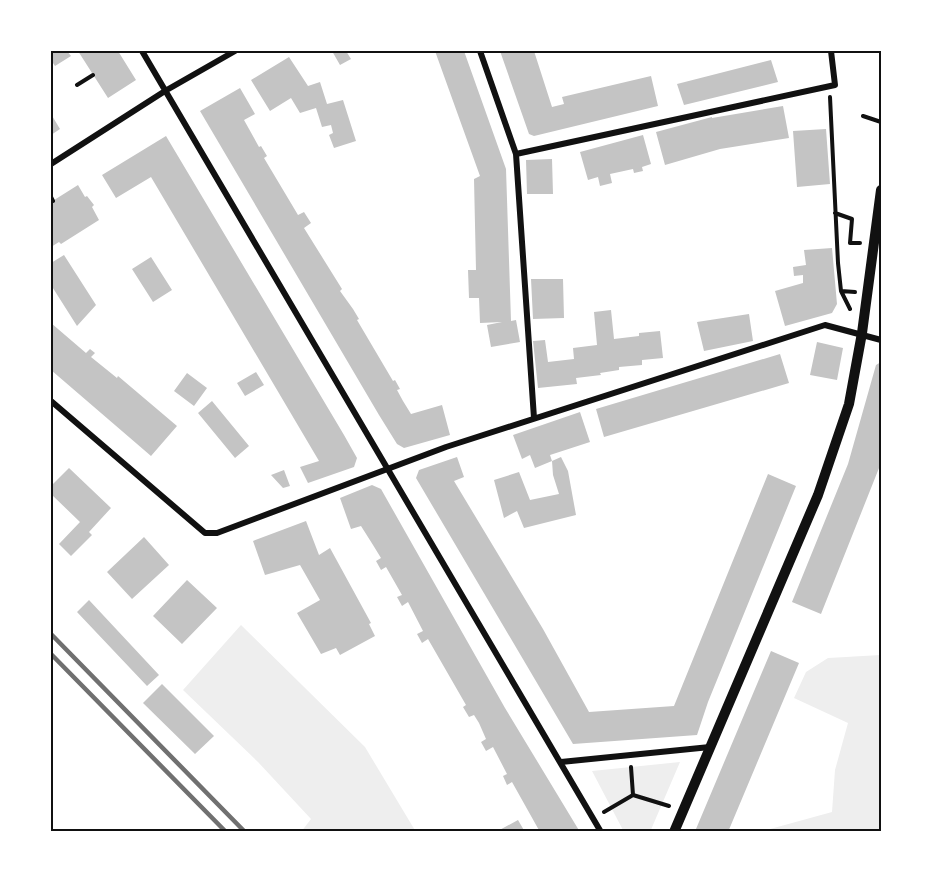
<svg xmlns="http://www.w3.org/2000/svg" width="932" height="883" font-family="Rubik,sans-serif">
	<style>
		.green { fill: #eee }
		.building { fill: #c4c4c4 }
		.lines { fill: none; stroke-linecap: round; stroke-linejoin: round }
		.path { stroke: #111; stroke-width: 4 }
		.minor { stroke: #111; stroke-width: 6 }
		.tertiary { stroke: #111; stroke-width: 10 }
		.rail { stroke: #707070; stroke-width: 4.5 }
		.neatline { fill: none; stroke: #111; stroke-width: 2 }
	</style>
	<rect width="100%" height="100%" fill="#fff"/>
	<path class="green" d="M241,625L365,747L416,832H301L311,819L258,762L183,690Z
		M881,655V832H759L832,812L835,770L848,723L794,698L806,672L828,658Z
		M680,762L650,832H624L592,771Z"/>
	<path class="building" d="M51,51H67L71,56L55,66L51,60Z
		M78,51H118L136,80L108,98Z
		M332,51H346L351,59L340,65Z
		M435,51H464L506,169L511,321L516,320L520,342L491,347L487,325L502,322L480,323L479,298H469L468,270H476L474,179L480,176Z
		M500,51H534L552,107L564,104L562,97L651,76L658,106L534,136L529,134Z
		M289,57L308,86L320,82L327,104L343,100L356,141L334,148L329,135L333,133L331,125L322,127L316,108L300,113L291,98L270,111L251,80Z
		M771,60L778,82L684,105L677,84Z
		M240,88L255,114L244,120L259,147L261,146L267,156L264,158L298,215L304,212L311,223L304,228L342,289L340,291L353,309L359,319L357,320L393,381L395,380L400,389L397,390L403,401L411,414L442,405L450,435L404,448L397,444L379,415L200,111Z
		M783,106L789,138L720,149L665,165L656,132L712,117V118Z
		M51,114L60,129L51,135Z
		M826,129L830,184L797,187L793,131Z
		M643,135L651,164L642,167L643,171L634,173L633,169L610,174L612,183L600,186L598,177L588,180L580,152Z
		M166,136L344,435L357,458L354,467L308,483L300,467L319,461L151,177L116,198L102,175Z
		M552,159L553,194H527L526,160Z
		M78,185L85,197L87,196L94,205L92,207L99,220L61,244L59,242L51,247V202Z
		M832,248L837,304L832,313L785,326L775,291L803,283V275L794,276L793,267L806,265L804,250Z
		M64,255L96,305L77,326L51,285V263Z
		M151,257L172,290L153,302L132,269Z
		M531,279H563L564,318L533,319Z
		M611,310L614,339L639,336V333L660,331L663,358L642,360V365L619,367V370L600,373L601,375L576,378L577,384L538,388L533,341L545,340L548,362L574,359L573,348L597,345L594,312Z
		M749,314L753,341L704,351L697,322Z
		M51,323L86,353L90,349L95,353L91,357L117,378L118,376L177,426L151,456L51,370Z
		M817,342L843,348L837,380L810,375Z
		M780,354L789,383L604,437L596,409Z
		M881,362V463L821,614L792,602L848,464L876,365Z
		M256,372L264,385L245,396L237,383Z
		M187,373L207,388L194,406L174,391Z
		M212,401L249,446L235,458L198,413Z
		M580,412L590,442L550,455L552,461L535,468L530,455L522,459L513,435Z
		M457,457L464,477L454,481L543,629L589,712L674,706L768,474L796,486L708,702L697,735L573,744L416,478L419,470Z
		M561,457L568,471L576,515L524,528L517,511L504,518L494,480L519,472L530,500L559,494L553,475L552,461Z
		M69,468L111,508L89,532L92,535L71,556L59,544L80,522L51,494V486Z
		M284,470L290,486L283,488L271,475Z
		M372,485L381,489L505,708L580,832H540L512,782L507,785L503,776L507,774L493,747L486,751L481,742L486,739L479,723L474,715L469,717L463,707L466,705L428,639L422,643L417,634L423,631L408,602L402,606L397,597L402,595L386,567L381,570L376,561L381,558L373,545L361,526L351,529L340,498Z
		M306,521L319,555L330,548L371,623L369,624L375,636L340,655L336,648L321,654L297,613L320,600L300,565L265,575L253,541Z
		M144,537L169,565L132,599L107,572Z
		M187,580L217,608L182,644L153,616Z
		M89,600L159,675L147,686L77,612Z
		M771,651L799,663L728,832H704L696,829Z
		M162,684L214,736L195,754L143,703Z
		M518,820L525,832H496Z"/>
	<g class="lines">
		<path class="path" d="M77,85L93,75
			M830,97L838,263L841,291L850,309
			M863,116L881,122
			M51,197L53,201
			M835,213L852,219L850,243H860
			M841,291L855,292
			M633,795L669,806
			M604,812L633,795L631,767"/>
		<path class="minor" d="M142,51L601,832
			M480,51L516,154L534,418
			M516,154L835,85L831,51
			M51,164L165,91L235,51
			M51,401L205,533H217L446,447L825,325L881,340
			M561,762L710,747"/>
		<path class="tertiary" d="M674,832L818,495L849,404L862,333L881,190"/>
		<path class="rail" d="M51,634L245,832
			M51,654L226,832"/>
	</g>
	<rect width="932" height="883" fill="none" stroke="#ffffff" stroke-width="105"/>
	<rect x="52" y="52" width="828" height="778" class="neatline"/>
</svg>
